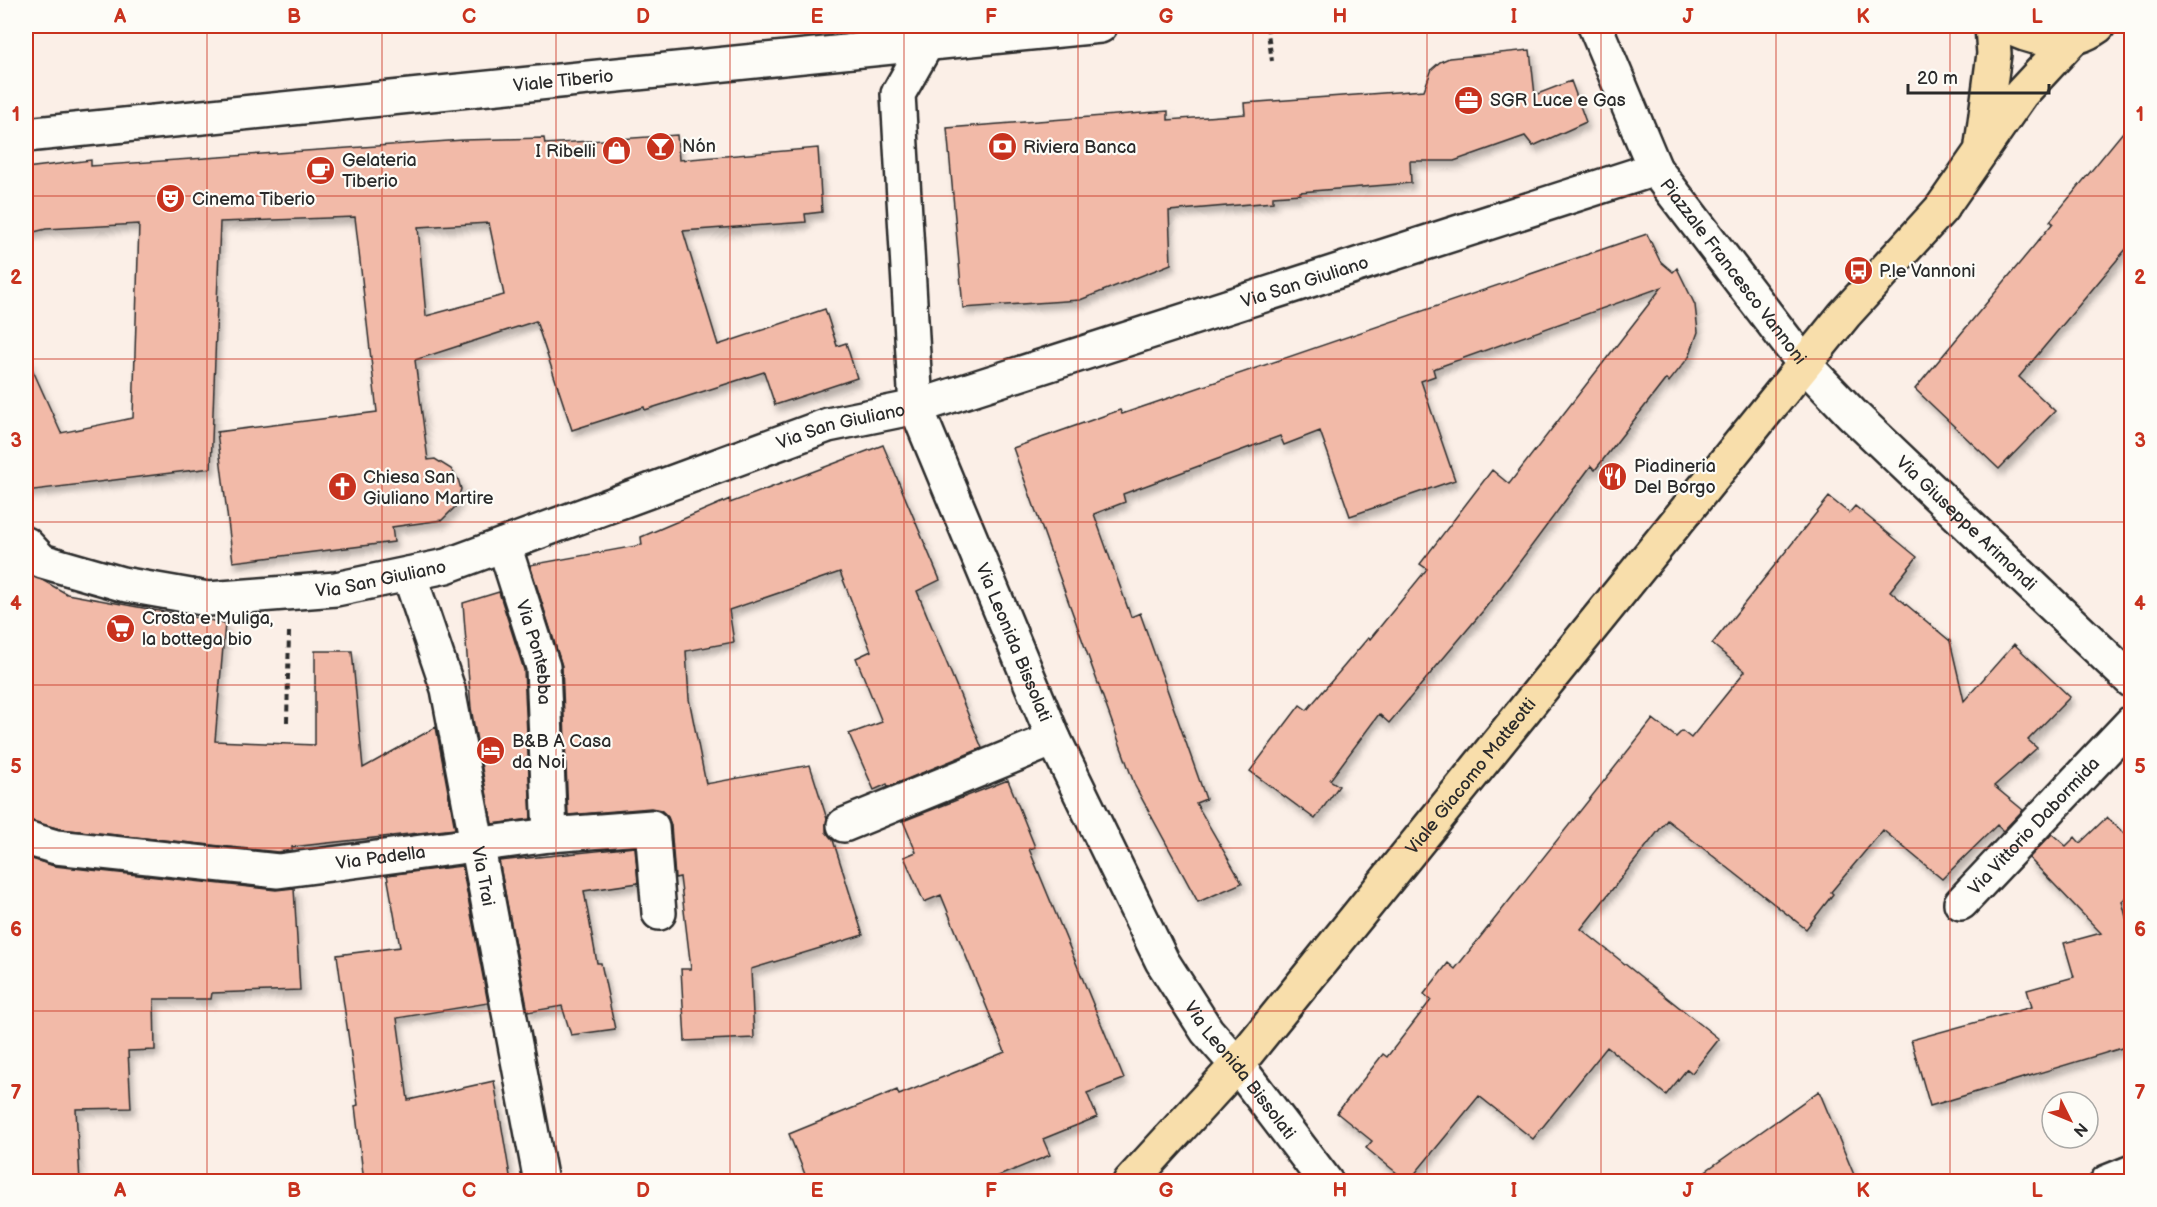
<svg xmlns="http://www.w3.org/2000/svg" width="2157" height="1207" font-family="'Balsamiq Sans',sans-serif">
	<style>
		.building { fill: #f2baa8; stroke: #2b2b2b; stroke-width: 1.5; fill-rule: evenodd; filter: url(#shadow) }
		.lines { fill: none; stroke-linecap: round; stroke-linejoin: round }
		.minor-casing { stroke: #2b2b2b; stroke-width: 38 }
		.major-casing { stroke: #2b2b2b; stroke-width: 38 }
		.path { stroke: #2b2b2b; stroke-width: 4; stroke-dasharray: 6 4.5; stroke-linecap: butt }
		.minor { stroke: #fdfcf7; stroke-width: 33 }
		.major { stroke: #f8deab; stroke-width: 33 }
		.grid { fill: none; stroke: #c8321e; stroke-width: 1.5; stroke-opacity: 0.55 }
		.labels { text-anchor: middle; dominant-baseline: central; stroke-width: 4.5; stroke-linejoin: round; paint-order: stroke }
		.street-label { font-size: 18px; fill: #2b2b2b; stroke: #fdfcf7 }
		.poi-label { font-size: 18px; fill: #2b2b2b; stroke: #fdfcf7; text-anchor: start }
		.neatline { fill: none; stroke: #c8321e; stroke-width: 2 }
		.grid-label { font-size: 20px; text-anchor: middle; font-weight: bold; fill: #c8321e }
	</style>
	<defs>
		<filter id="shadow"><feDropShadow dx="3.5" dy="6" stdDeviation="3" flood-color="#0004"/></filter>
	</defs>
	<rect width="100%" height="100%" fill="#fbefe7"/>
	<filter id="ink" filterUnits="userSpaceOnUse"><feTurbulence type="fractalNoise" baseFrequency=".0167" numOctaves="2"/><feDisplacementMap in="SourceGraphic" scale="12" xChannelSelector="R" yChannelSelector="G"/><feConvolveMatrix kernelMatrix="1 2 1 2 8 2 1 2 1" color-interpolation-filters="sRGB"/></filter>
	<g filter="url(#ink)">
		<path class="building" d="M1530,50L1535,95L1571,81L1586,122L1533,146L1525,136L1454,161H1410L1411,183L1300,192V194L1273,196V202L1169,211L1171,264L1080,300L963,308L947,128L1168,111V120L1245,114L1244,103L1424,90L1432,69L1440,62L1449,58Z
			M2132,121V242L2019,377L2055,411L1999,469L1915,389L2053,223L2050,221Z
			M677,135L679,160L818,148L822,212L805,214L806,222L683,231L718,345L825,309L837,346L846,343L857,378L775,405L764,372L645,410L644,407L572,430L536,321L415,360L428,460L435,459L451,469L458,479L461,489L456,506L442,520L392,527L394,542L233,562L217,432L377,412L355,217L220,222L211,468L26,491V355L61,433L133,418L139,224L46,229L26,234V168L91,160V166L463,140L544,138L545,144ZM489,223L504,295L426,316L418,227Z
			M1647,234L1660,261L1673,272L1677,268L1695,305L1698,332L1689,357L1669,382L1666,379L1595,470L1591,466L1483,611L1389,723L1379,714L1330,780L1339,786L1315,819L1250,771L1300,705L1307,710L1368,638L1370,639L1427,569L1420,564L1492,470L1509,484L1662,287L1433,369L1435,376L1421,381L1455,480L1350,516L1320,431L1284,445L1280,436L1123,494L1125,502L1094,514L1131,617L1140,613L1206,799L1196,803L1242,883L1198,902L1135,786L1013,448L1120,410L1122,414Z
			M883,445L940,580L917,591L982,748L888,787L887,784L874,790L849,734L882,722L856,658L871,651L840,572L729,610L734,642L686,651L689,699L706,784L810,765L827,819L826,832L833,840L863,935L751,969L754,1038L685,1041L681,969H691L680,877L675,878L671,825L668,817L661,810L651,808L568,815L562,666L530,565L642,545L641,537L730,499V503Z
			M1829,497L1849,513L1855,506L1917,557L1890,591L1950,641L1964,701L2014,644L2070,697L2028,740L2037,748L1994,786L2023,810L2003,831L1997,825L1942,879L1883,830L1831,892L1833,894L1806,929L1667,820L1581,929L1719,1039L1692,1073L1687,1069L1666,1095L1607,1047L1533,1139L1479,1096L1408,1182L1366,1148L1372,1141L1337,1113L1383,1054L1387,1057L1431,1000L1424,994L1448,963L1455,969L1653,719L1676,737L1682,731L1691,738L1745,671L1712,644Z
			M26,571L67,594L225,623L215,741L315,745V651H352L363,768L436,727L455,829L292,847V850L278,852L60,829L26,820Z
			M499,592L524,670L531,819L492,824L471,708L463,603Z
			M1008,780L1035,847L1029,849L1124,1079L1087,1093L1097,1117L1043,1139L1050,1155L984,1182H808L789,1134L897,1090L899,1095L1005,1052L941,895L924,902L904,857L916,852L903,821Z
			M2107,817L2132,842V892L2122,901L2128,925L2132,924V1045L1930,1106L1911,1040L2032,1007L2027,990L2074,977L2064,943L2101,933L2029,858L2052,834L2066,846L2075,837L2080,843Z
			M635,847L638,883L584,891L597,963H601L615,1029L571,1035L562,1006L528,1012L499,861Z
			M26,857L54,866L276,890L294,888L300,990L212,993L211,999H154L155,1050L128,1051L131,1108L76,1109L80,1182H26Z
			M462,866L488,1003L397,1018L408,1100L494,1081L511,1182H364L355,1106L358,1105L337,955L400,947L387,875Z
			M1819,1091L1857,1182H1690Z"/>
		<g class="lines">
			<defs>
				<g id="minor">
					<path id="s1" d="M1595,26L1655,169L1805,365L1852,414L2132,681"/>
					<path id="s2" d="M927,43L898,94L916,407L1054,739L1162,961L1207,1031L1237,1065L1326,1182"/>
					<path id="s3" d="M26,135L1100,26"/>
					<path id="s4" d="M26,544L42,561L122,584L208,599L336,589L446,566L828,425L916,407L1655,169"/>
					<path id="s5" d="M504,545L543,667L550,835"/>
					<path id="s6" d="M409,574L448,689L541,1182"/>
					<path d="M844,825L1054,739"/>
					<path id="s7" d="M26,838L56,847L278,871L550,835L652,827L659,913"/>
					<path id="s8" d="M1961,903L2132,722"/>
					<path d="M2107,1182L2132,1172"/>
				</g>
				<g id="major">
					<path d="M2007,26C2036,42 2070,46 2098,26"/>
					<path d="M1982,145L1994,54L1992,26"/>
					<path id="s9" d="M1130,1182L1237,1065L1845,314L1941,209L2021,94L2073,38"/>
				</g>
			</defs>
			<use href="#minor" class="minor-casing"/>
			<use href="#major" class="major-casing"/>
			<path class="path" d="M1267,26L1272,61
				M287,722L289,632"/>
			<use href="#minor" class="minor"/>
			<use href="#major" class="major"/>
		</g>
	</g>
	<path class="grid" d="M207,26V1182M382,26V1182M556,26V1182M730,26V1182M904,26V1182M1078,26V1182M1253,26V1182M1427,26V1182M1601,26V1182M1776,26V1182M1950,26V1182M26,196H2132M26,359H2132M26,522H2132M26,685H2132M26,848H2132M26,1011H2132"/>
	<defs>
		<symbol id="office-disc" viewBox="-11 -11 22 22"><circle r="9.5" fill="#c8321e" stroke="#fdfcf7"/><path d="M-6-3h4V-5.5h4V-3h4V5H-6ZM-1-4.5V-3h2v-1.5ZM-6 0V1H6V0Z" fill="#fff"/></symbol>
		<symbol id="bar-disc" viewBox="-11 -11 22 22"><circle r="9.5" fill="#c8321e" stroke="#fdfcf7"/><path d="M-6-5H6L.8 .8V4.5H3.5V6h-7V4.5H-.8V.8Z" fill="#fff"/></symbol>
		<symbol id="bank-disc" viewBox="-11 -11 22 22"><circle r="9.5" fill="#c8321e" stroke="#fdfcf7"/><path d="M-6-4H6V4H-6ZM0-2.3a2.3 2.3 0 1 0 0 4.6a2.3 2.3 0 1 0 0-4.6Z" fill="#fff"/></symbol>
		<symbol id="shop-disc" viewBox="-11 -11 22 22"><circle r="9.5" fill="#c8321e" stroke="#fdfcf7"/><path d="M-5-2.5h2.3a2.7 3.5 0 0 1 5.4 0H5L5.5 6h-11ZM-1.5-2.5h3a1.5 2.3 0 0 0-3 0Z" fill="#fff"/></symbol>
		<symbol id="cafe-disc" viewBox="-11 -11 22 22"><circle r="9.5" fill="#c8321e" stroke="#fdfcf7"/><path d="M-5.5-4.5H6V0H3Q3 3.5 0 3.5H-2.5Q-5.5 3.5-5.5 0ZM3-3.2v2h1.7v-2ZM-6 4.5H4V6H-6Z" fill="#fff"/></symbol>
		<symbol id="theatre-disc" viewBox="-11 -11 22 22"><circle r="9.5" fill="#c8321e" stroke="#fdfcf7"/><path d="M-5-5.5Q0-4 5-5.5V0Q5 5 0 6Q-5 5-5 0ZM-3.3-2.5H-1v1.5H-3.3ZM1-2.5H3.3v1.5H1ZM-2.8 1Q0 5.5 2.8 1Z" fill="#fff"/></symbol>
		<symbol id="bus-disc" viewBox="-11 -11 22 22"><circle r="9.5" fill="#c8321e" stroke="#fdfcf7"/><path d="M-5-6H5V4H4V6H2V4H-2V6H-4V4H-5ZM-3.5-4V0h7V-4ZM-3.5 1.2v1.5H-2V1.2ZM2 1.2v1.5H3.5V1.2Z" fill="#fff"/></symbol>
		<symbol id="restaurant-disc" viewBox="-11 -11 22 22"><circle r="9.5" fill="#c8321e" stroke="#fdfcf7"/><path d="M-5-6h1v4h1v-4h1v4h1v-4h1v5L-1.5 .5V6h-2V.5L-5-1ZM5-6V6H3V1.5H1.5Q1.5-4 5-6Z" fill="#fff"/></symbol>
		<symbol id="church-disc" viewBox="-11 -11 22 22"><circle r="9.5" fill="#c8321e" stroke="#fdfcf7"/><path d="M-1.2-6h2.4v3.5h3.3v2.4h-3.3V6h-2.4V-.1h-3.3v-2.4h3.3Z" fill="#fff"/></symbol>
		<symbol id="supermarket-disc" viewBox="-11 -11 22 22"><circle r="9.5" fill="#c8321e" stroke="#fdfcf7"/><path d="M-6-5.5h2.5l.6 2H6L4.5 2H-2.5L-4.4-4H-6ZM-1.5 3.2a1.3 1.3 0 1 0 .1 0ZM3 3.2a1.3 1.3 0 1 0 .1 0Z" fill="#fff"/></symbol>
		<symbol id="hotel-disc" viewBox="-11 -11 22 22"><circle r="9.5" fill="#c8321e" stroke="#fdfcf7"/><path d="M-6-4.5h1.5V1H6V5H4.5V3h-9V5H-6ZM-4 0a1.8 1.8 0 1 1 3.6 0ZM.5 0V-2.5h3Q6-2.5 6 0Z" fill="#fff"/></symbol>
	</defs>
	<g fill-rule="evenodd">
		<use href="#office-disc" x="1452" y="84" width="33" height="33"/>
		<use href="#bar-disc" x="644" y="130" width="33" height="33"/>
		<use href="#bank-disc" x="986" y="130" width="33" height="33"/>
		<use href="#shop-disc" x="600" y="134" width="33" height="33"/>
		<use href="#cafe-disc" x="304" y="154" width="33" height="33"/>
		<use href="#theatre-disc" x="154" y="182" width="33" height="33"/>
		<use href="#bus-disc" x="1842" y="254" width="33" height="33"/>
		<use href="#restaurant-disc" x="1596" y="460" width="33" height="33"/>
		<use href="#church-disc" x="326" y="470" width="33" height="33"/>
		<use href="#supermarket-disc" x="104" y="612" width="33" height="33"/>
		<use href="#hotel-disc" x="474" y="734" width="33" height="33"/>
	</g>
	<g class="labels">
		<g class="street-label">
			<text stroke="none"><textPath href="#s3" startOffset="540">Viale Tiberio</textPath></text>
			<text stroke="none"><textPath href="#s1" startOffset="284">Piazzale Francesco Vannoni</textPath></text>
			<text stroke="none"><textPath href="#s4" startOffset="1340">Via San Giuliano</textPath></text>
			<text stroke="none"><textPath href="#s4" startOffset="854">Via San Giuliano</textPath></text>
			<text stroke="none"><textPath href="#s1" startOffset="628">Via Giuseppe Arimondi</textPath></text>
			<text stroke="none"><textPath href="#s4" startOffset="368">Via San Giuliano</textPath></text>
			<text stroke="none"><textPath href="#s2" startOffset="627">Via Leonida Bissolati</textPath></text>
			<text stroke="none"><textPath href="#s5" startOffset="112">Via Pontebba</textPath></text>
			<text stroke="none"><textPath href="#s9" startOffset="530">Viale Giacomo Matteotti</textPath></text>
			<text stroke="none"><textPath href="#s8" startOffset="106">Via Vittorio Dabormida</textPath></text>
			<text stroke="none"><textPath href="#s7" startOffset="358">Via Padella</textPath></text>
			<text stroke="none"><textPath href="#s6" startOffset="312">Via Trai</textPath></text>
			<text stroke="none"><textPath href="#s2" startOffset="1113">Via Leonida Bissolati</textPath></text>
		</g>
		<g class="poi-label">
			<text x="1490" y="100">SGR Luce e Gas</text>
			<text x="682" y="146">Nón</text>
			<text x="1023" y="147">Riviera Banca</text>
			<text x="596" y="151" text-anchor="end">I Ribelli</text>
			<text x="342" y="160">Gelateria<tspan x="342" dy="21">Tiberio</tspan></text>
			<text x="192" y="199">Cinema Tiberio</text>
			<text x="1879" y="271">P.le Vannoni</text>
			<text x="1634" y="466">Piadineria<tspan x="1634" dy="21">Del Borgo</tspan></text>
			<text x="363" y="477">Chiesa San<tspan x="363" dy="21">Giuliano Martire</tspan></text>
			<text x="142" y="618">Crosta e Muliga,<tspan x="142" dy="21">la bottega bio</tspan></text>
			<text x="512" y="741">B&amp;B A Casa<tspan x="512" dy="21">da Noi</tspan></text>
		</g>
	</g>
	<rect width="2157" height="1207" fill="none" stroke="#fdfcf7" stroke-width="66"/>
	<g transform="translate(2070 1120) rotate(133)"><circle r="28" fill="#fdfcf7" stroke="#a9a8a5" stroke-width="1.5"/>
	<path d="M0-4.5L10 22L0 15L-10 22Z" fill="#c8321e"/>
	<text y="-9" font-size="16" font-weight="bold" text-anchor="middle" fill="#2b2b2b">N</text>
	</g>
	<path d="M1908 84v9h141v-9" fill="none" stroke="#2b2b2b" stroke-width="3"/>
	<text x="1917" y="84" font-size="18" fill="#2b2b2b" stroke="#fdfcf7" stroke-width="4.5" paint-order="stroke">20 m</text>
	<rect x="33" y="33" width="2091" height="1141" class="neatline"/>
	<g class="grid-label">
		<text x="120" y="23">A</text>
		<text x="294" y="23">B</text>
		<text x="469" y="23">C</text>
		<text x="643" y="23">D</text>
		<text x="817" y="23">E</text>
		<text x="991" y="23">F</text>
		<text x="1166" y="23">G</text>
		<text x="1340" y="23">H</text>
		<text x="1514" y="23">I</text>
		<text x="1688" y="23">J</text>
		<text x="1863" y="23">K</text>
		<text x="2037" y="23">L</text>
		<text x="16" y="121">1</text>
		<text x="2140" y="121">1</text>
		<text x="16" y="284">2</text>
		<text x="2140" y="284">2</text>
		<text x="16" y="447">3</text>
		<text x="2140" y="447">3</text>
		<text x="16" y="610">4</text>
		<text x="2140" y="610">4</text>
		<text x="16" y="773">5</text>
		<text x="2140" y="773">5</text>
		<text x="16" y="936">6</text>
		<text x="2140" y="936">6</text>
		<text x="16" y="1099">7</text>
		<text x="2140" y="1099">7</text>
		<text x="120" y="1197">A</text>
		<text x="294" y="1197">B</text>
		<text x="469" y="1197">C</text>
		<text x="643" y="1197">D</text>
		<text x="817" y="1197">E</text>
		<text x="991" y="1197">F</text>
		<text x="1166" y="1197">G</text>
		<text x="1340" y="1197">H</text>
		<text x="1514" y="1197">I</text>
		<text x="1688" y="1197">J</text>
		<text x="1863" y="1197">K</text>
		<text x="2037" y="1197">L</text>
	</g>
</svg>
